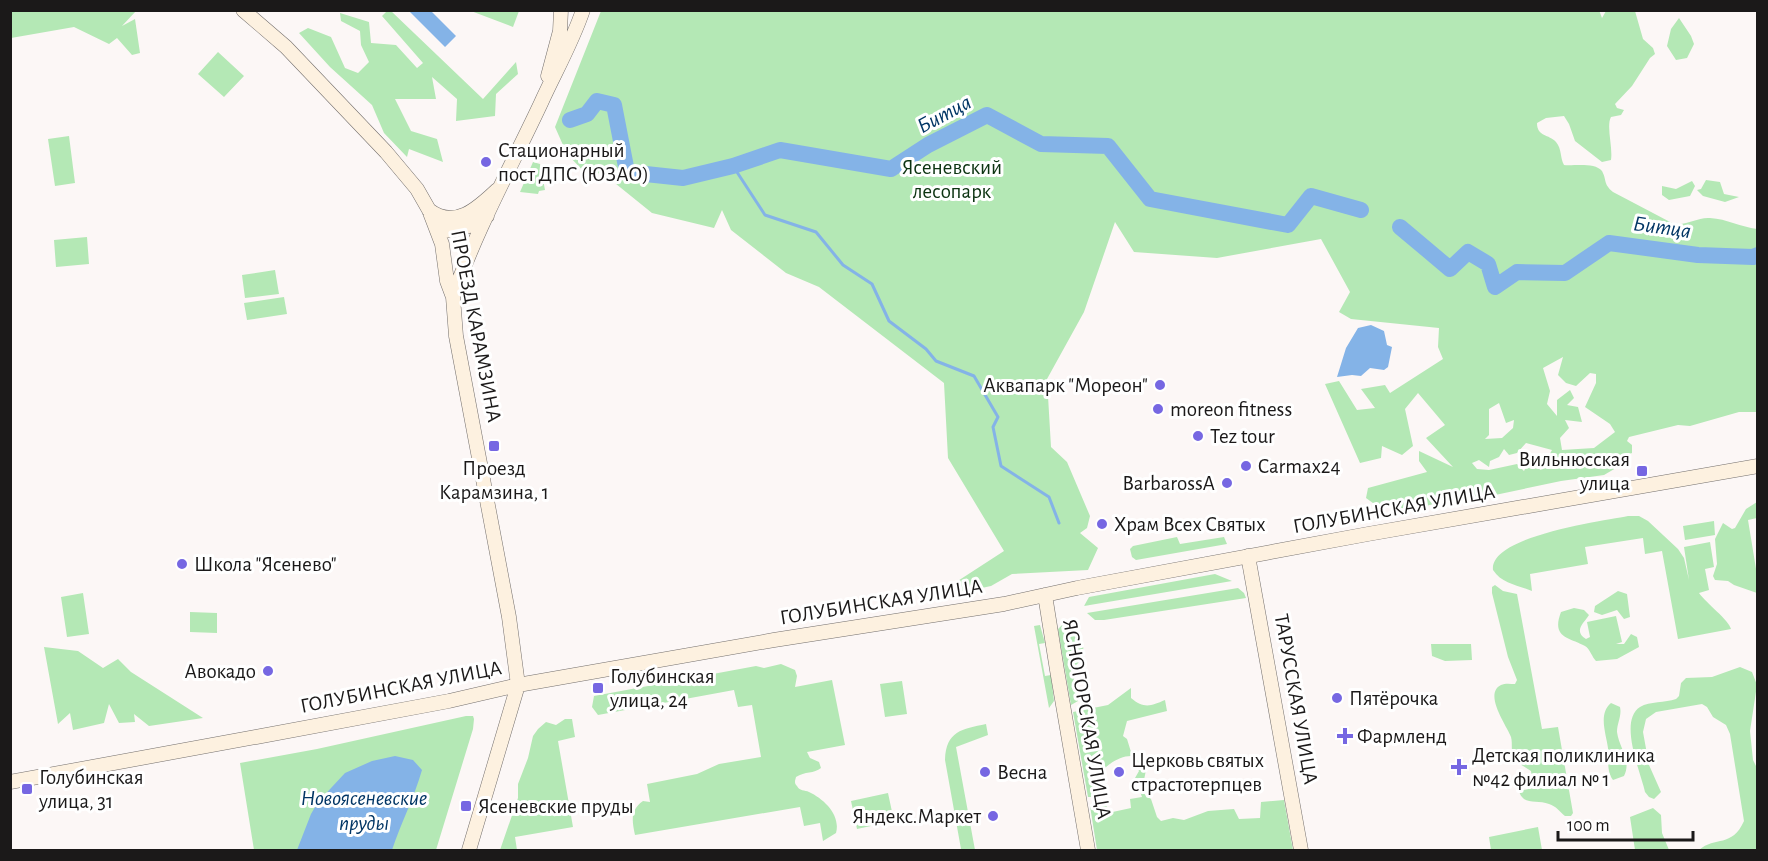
<svg xmlns="http://www.w3.org/2000/svg" width="1768" height="861" font-family="'Alegreya Sans',sans-serif">
	<style>
		.green { fill: #b4e8b5; fill-rule: evenodd }
		.water { fill: #84b3e7 }
		.lines { fill: none; stroke-linecap: round; stroke-linejoin: round }
		.stream { stroke: #84b3e7; stroke-width: 3 }
		.river { stroke: #84b3e7; stroke-width: 16 }
		.secondary-casing { stroke: #736f6d; stroke-width: 15 }
		.secondary { stroke: #fdf1e0; stroke-width: 14 }
		.poi-dot { fill: #7667e2; stroke: #fff; stroke-width: 2 }
		.labels { text-anchor: middle; dominant-baseline: central; stroke-width: 6; stroke-linejoin: round; paint-order: stroke }
		.poi-label { font-size: 21px; fill: #1b1919; stroke: #fff; text-anchor: start }
		.park-label { font-size: 21px; fill: #0c3311; stroke: #fff }
		.street-label { font-size: 21px; fill: #1b1919; stroke: #fff }
		.water-label { font-size: 22px; font-style: italic; fill: #013564; stroke: #fff }
	</style>
	<rect width="100%" height="100%" fill="#fcf7f6"/>
	<path class="green" d="M11,10L136,11L122,26L135,19L140,53L132,55L117,38L109,44L74,27L11,38Z
		M1599,10L1602,18L1606,11H1635L1643,39L1653,48L1655,54L1650,58L1632,86L1615,104L1617,108L1624,110L1621,115L1611,117C1606,126 1613,147 1611,160L1602,162L1575,141L1569,124L1564,116L1546,118L1537,123C1537,137 1549,134 1556,142C1562,149 1560,158 1564,165C1574,166 1595,162 1602,171C1607,180 1603,184 1613,192L1672,223C1686,227 1696,217 1710,218C1727,219 1741,227 1757,229V412H1739L1690,426L1678,425L1629,437L1627,441L1632,445V453L1624,456L1616,468L1604,475L1561,481L1476,499L1438,503L1413,509L1377,506L1366,498L1368,488L1427,472L1419,461V451L1453,467L1426,438L1445,425L1418,393L1405,409L1413,446L1402,455L1382,446L1381,458L1360,463L1325,384L1339,381L1357,410L1375,408L1361,389L1385,385L1390,393L1443,359L1438,347L1439,328L1351,319L1339,312L1350,292L1321,239L1217,258L1134,252L1115,222L1084,312L1047,379L1051,447L1067,462L1090,516L1087,528L1080,533L1098,548L1088,570L1012,574L991,586L930,599L1004,551L948,458L944,383L819,287L786,273L731,230L722,210L714,228L652,213L600,171L593,181L567,154L555,127L601,11ZM1563,357L1558,375L1566,383L1576,386L1590,373L1596,374V383L1585,407L1610,424L1615,432L1594,448L1562,450L1560,438L1569,428L1565,420L1582,422L1578,407L1567,405L1574,398L1570,390L1557,400V416L1547,404L1550,391L1543,368ZM1499,403L1506,423L1514,420L1513,428L1502,438L1485,439L1489,435V409ZM1526,443L1552,450L1541,470L1528,463L1524,471L1517,464L1489,470L1477,469L1472,463L1479,460L1489,467L1490,461L1499,457L1504,449L1509,455L1517,453Z
		M387,11H391L483,99L516,62L518,74L496,94L495,116L456,121L457,99L432,77L436,99H395L411,131L437,139L443,162L409,149L407,157L384,133L372,105L330,67L299,33L308,28L331,37L345,68L358,73L369,62L361,45L360,31L341,21L340,13L369,22L371,43L396,45L417,68L423,63L382,16Z
		M471,11H519L513,27Z
		M1679,18L1691,36L1694,44L1687,58L1676,60L1667,46L1671,29Z
		M218,52L244,76L224,97L198,74Z
		M69,136L75,183L55,186L48,139Z
		M533,162L540,164L545,190L539,191L538,194L520,192Z
		M1706,180L1720,182L1724,194L1739,197L1725,202L1703,196L1697,190L1701,189Z
		M1692,181L1695,186L1690,196L1669,200L1662,195V186L1676,189Z
		M87,237L89,264L56,267L54,240Z
		M275,270L279,294L245,298L242,275Z
		M284,297L287,314L247,320L244,303Z
		M1757,502V518L1748,520L1757,575V593L1734,585L1728,581L1715,580L1713,576L1717,564L1715,539L1723,523L1732,529L1735,528L1746,509Z
		M1628,516H1639L1648,521L1678,549L1684,558L1689,580L1684,547L1710,542L1714,567L1705,569L1709,590L1699,593C1706,603 1729,620 1731,629L1678,639L1662,551L1645,554L1643,538L1585,547L1588,564L1530,574L1532,591C1518,585 1502,584 1493,570C1489,536 1603,521 1628,516Z
		M1714,521L1715,535L1685,540L1683,526Z
		M1177,537L1180,544L1224,537L1227,544L1136,560L1132,557L1130,549L1133,546Z
		M1215,574L1232,581L1084,606L1089,597Z
		M1495,585L1503,591L1517,594L1542,729L1558,727L1573,813L1571,816H1565C1560,812 1556,806 1549,804C1537,799 1523,806 1519,791L1533,788L1531,771C1525,767 1519,764 1515,760C1510,753 1513,744 1511,737C1507,726 1483,694 1501,685C1505,683 1511,684 1515,684L1517,680L1508,657L1492,593V587Z
		M1238,588L1244,593L1246,598L1104,620H1095L1087,613Z
		M1618,591L1627,594L1630,617L1624,619L1617,610L1602,615L1594,612L1595,606Z
		M83,593L89,634L67,637L61,597Z
		M1574,608L1584,610L1589,615C1584,623 1573,631 1586,639L1590,637L1587,622L1616,616L1622,642L1616,644H1624L1631,634L1637,637L1639,647L1617,659L1596,661C1592,657 1590,649 1585,646C1569,637 1551,638 1561,612Z
		M190,612L217,613V633L190,632Z
		M1065,622H1071C1082,633 1083,642 1084,656L1072,670L1078,701L1071,705L1058,629Z
		M1040,625L1045,643L1039,644L1045,676L1051,675L1054,701L1049,708L1034,626Z
		M1431,644H1471L1472,660L1445,661L1432,656Z
		M44,647L78,651L103,668L118,659L131,672L203,718L149,726L134,714L135,722L119,723L109,704L104,723L73,730L70,713L58,724Z
		M781,664L795,670L797,676L795,687L832,680L845,745L807,752L810,758L819,762L821,768C814,774 805,771 796,777C795,781 794,783 797,786C799,791 805,790 809,792C824,799 841,815 836,833L823,841L820,823L804,826L800,807L635,835C632,821 630,810 643,801L650,802L647,784L697,774L719,764L761,757L752,705L738,707L734,690L598,715L592,707L594,696L756,666L764,668Z
		M1740,667L1752,672L1757,685L1750,731L1753,760L1757,768V850H1699C1715,836 1732,848 1744,821L1730,734L1726,725L1713,717L1707,707L1702,704L1656,712L1646,719L1643,732L1649,765L1661,792L1654,799L1649,797L1645,792C1641,773 1618,721 1640,707C1650,701 1665,703 1676,699L1679,696L1681,683L1686,678L1712,677Z
		M902,681L907,714L885,717L880,684Z
		M1131,688V698C1144,709 1151,706 1165,700L1167,711L1127,721L1123,736L1127,739L1131,752L1146,770L1143,785L1145,795L1151,799L1157,817L1161,821L1173,818L1184,820L1208,811L1234,809L1239,819L1260,818L1261,802L1284,800L1293,850H1097L1090,806L1106,804L1108,813L1131,808L1130,799L1142,797L1135,778L1139,771L1131,756C1120,756 1108,764 1101,772L1102,780L1096,781L1097,791L1095,792V797H1088L1073,712L1108,705Z
		M1611,703L1620,707C1622,716 1617,723 1617,732C1619,748 1632,760 1624,776L1613,780C1606,771 1609,758 1608,748C1606,733 1598,714 1611,703Z
		M466,716H473L474,719L473,729L436,850H254L240,763L317,749Z
		M565,719H572L575,737L558,741L573,827L515,837L517,850H500L518,798V784L528,758L533,736L538,729L546,722L556,725Z
		M986,724L988,735L956,747L975,850L961,849L945,760C946,731 962,729 986,724Z
		M888,793L894,821L857,829L851,801Z
		M1653,808L1661,815L1662,833L1669,850H1635L1630,817Z
		M1538,827L1542,850H1491L1489,837Z"/>
	<path class="water" d="M409,11H431L456,36L445,47Z
		M1371,325L1384,331L1387,345L1392,347L1388,367L1384,370L1370,368L1361,376L1352,375L1337,377L1346,348L1358,328Z
		M395,756L413,760L422,770C414,798 401,823 392,850H297L311,814L318,802L345,773L372,761Z"/>
	<g class="lines">
		<path class="stream" d="M733,166L765,215L816,232L843,265L872,284L889,321L926,349L936,361L974,376L998,417L993,427L1001,466L1049,497L1059,523"/>
		<path class="river" d="M570,120L587,114L597,101L614,105L627,172L683,178L733,166L780,150L891,169L928,145L987,115L1041,144L1108,146L1150,199L1288,225L1311,196L1361,210
			M1400,227L1450,269L1468,252L1488,264L1495,287L1517,272L1565,273L1609,243L1698,255L1753,257L1758,255"/>
		<defs>
			<path id="secondary" d="M243,10L286,47L386,152L417,189L429,210L442,244L447,281L453,297L456,336L509,617L518,685L469,850
				M548,76L560,31L561,10
				M429,210C455,230 478,208 497,190
				M438,231C456,231 473,227 487,216
				M453,297C476,230 511,167 541,103C555,72 572,43 583,10
				M1248,556L1301,850
				M1045,595L1057,670L1088,850
				M10,782L256,737L449,701L518,685L774,640L1004,604L1077,588L1368,534L1758,466"/>
		</defs>
		<use href="#secondary" class="secondary-casing"/>
		<use href="#secondary" class="secondary"/>
	</g>
	<g class="poi-dot">
		<circle cx="486" cy="162" r="6"/>
		<circle cx="1160" cy="385" r="6"/>
		<circle cx="1158" cy="409" r="6"/>
		<circle cx="1198" cy="436" r="6"/>
		<rect x="488" y="440" width="12" height="12" rx="3"/>
		<circle cx="1246" cy="466" r="6"/>
		<rect x="1636" y="465" width="12" height="12" rx="3"/>
		<circle cx="1227" cy="483" r="6"/>
		<circle cx="1102" cy="524" r="6"/>
		<circle cx="182" cy="564" r="6"/>
		<circle cx="268" cy="671" r="6"/>
		<rect x="592" y="682" width="12" height="12" rx="3"/>
		<circle cx="1337" cy="698" r="6"/>
		<path d="M1342 727h6v6h6v6h-6v6h-6v-6h-6v-6h6z"/>
		<path d="M1456 758h6v6h6v6h-6v6h-6v-6h-6v-6h6z"/>
		<circle cx="985" cy="772" r="6"/>
		<circle cx="1119" cy="772" r="6"/>
		<rect x="21" y="783" width="12" height="12" rx="3"/>
		<rect x="460" y="800" width="12" height="12" rx="3"/>
		<circle cx="993" cy="816" r="6"/>
	</g>
	<g class="labels">
		<g class="poi-label">
			<text x="498" y="150">Стационарный<tspan x="498" dy="24">пост ДПС (ЮЗАО)</tspan></text>
			<text x="1148" y="385" text-anchor="end">Аквапарк "Мореон"</text>
			<text x="1170" y="409">moreon fitness</text>
			<text x="1210" y="436">Tez tour</text>
			<text x="1630" y="459" text-anchor="end">Вильнюсская<tspan x="1630" dy="24">улица</tspan></text>
			<text x="1258" y="466">Carmax24</text>
			<text x="494" y="468" text-anchor="middle">Проезд<tspan x="494" dy="24">Карамзина, 1</tspan></text>
			<text x="1215" y="483" text-anchor="end">BarbarossA</text>
			<text x="1114" y="524">Храм Всех Святых</text>
			<text x="194" y="564">Школа "Ясенево"</text>
			<text x="256" y="671" text-anchor="end">Авокадо</text>
			<text x="610" y="676">Голубинская<tspan x="610" dy="24">улица, 24</tspan></text>
			<text x="1349" y="698">Пятёрочка</text>
			<text x="1357" y="736">Фармленд</text>
			<text x="1472" y="755">Детская поликлиника<tspan x="1472" dy="24">№42 филиал № 1</tspan></text>
			<text x="1131" y="760">Церковь святых<tspan x="1131" dy="24">страстотерпцев</tspan></text>
			<text x="997" y="772">Весна</text>
			<text x="39" y="777">Голубинская<tspan x="39" dy="24">улица, 31</tspan></text>
			<text x="478" y="806">Ясеневские пруды</text>
			<text x="981" y="816" text-anchor="end">Яндекс.Маркет</text>
		</g>
		<g class="park-label">
			<text x="952" y="167">Ясеневский<tspan x="952" dy="24">лесопарк</tspan></text>
		</g>
		<g class="street-label">
			<text transform="translate(476 326) rotate(79)">ПРОЕЗД КАРАМЗИНА</text>
			<text transform="translate(1394 509) rotate(-10)">ГОЛУБИНСКАЯ УЛИЦА</text>
			<text transform="translate(881 602) rotate(-9)">ГОЛУБИНСКАЯ УЛИЦА</text>
			<text transform="translate(401 687) rotate(-11)">ГОЛУБИНСКАЯ УЛИЦА</text>
			<text transform="translate(1296 699) rotate(80)">ТАРУССКАЯ УЛИЦА</text>
			<text transform="translate(1087 719) rotate(80)">ЯСНОГОРСКАЯ УЛИЦА</text>
		</g>
		<g class="water-label">
			<text transform="translate(944 114) rotate(-28)">Битца</text>
			<text transform="translate(1662 227) rotate(8)">Битца</text>
			<text x="364" y="798">Новоясеневские<tspan x="364" dy="25">пруды</tspan></text>
		</g>
	</g>
	<rect width="1768" height="861" fill="none" stroke="#1b1919" stroke-width="24"/>
	<path d="M1558 831v9h135v-9" fill="none" stroke="#1b1919" stroke-width="3"/>
	<text x="1567" y="831" font-size="18" fill="#1b1919" stroke="#ffffff" stroke-width="4.5" paint-order="stroke">100 m</text>
</svg>
